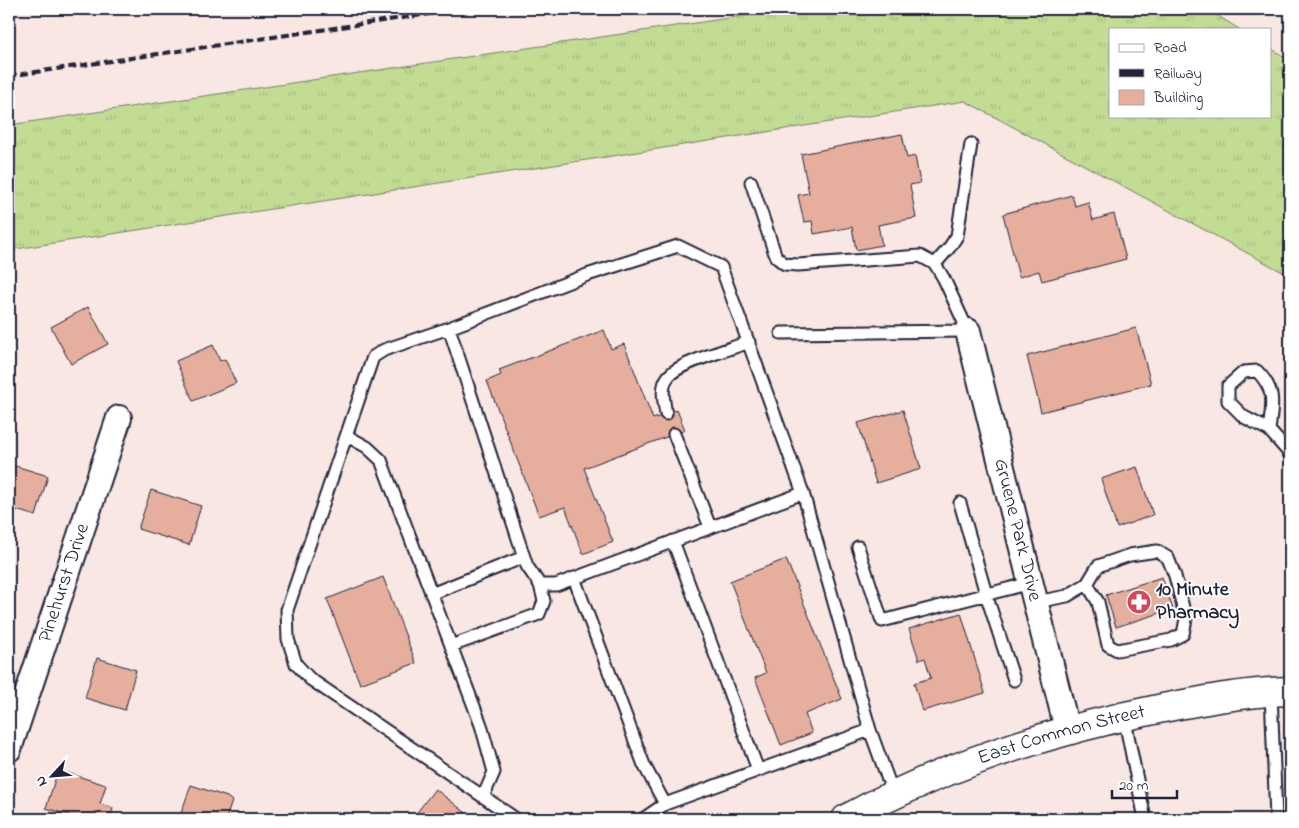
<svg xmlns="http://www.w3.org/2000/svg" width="1299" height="828" font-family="'Indie Flower',sans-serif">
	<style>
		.grass { fill: url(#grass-tufts); stroke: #727f67 }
		.building { fill: #e6af9d; stroke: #22223b }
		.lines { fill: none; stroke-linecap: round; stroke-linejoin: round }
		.lane-casing { stroke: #22223b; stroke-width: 15 }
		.street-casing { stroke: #22223b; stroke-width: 28 }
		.secondary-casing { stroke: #22223b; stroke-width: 31 }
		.lane { stroke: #fff; stroke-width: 11 }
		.street { stroke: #fff; stroke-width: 24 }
		.secondary { stroke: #fff; stroke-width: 28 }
		.rail { stroke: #22223b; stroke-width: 4; stroke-dasharray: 8 4; stroke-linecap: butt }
		.labels { text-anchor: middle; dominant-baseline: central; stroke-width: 4; stroke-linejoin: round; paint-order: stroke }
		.street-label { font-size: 20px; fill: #22223b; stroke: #fff }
		.poi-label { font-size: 20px; font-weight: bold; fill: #22223b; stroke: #fff; text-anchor: start }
	</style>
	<defs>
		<pattern id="grass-tufts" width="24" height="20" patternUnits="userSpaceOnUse" patternTransform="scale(1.25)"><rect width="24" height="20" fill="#c3dc93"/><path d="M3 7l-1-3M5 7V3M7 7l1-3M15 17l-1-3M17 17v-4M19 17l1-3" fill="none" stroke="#a7bc80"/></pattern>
	</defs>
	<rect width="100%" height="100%" fill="#f8e7e2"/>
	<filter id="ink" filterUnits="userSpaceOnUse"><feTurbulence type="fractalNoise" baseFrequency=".02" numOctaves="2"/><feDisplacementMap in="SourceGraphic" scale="10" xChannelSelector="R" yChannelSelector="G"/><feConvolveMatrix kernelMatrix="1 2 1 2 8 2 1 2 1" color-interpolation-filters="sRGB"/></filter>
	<g filter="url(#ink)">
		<path class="grass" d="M790,9H1207L1239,29H1110V116H1270V48L1290,60V276L965,101L9,250V125Z"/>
		<path class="building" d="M902,134L907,158L915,156L920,183L910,185L916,218L878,225L882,245L856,250L852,227L814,234L812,221L804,222L798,195L809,193L801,154Z
			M1072,195L1075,206L1088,202L1093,220L1114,214L1126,259L1042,281L1039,271L1019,277L1003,214Z
			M88,307L108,344L71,364L51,327Z
			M1136,328L1151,384L1041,412L1027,356Z
			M604,330L611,349L624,344L653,419L677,410L685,430L584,468L613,542L583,554L565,507L539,516L487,381L501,375L499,370Z
			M213,345L220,361L225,359L236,383L193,401L176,361Z
			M903,410L921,469L876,483L858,423Z
			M9,464L48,476L36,516L9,508Z
			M1137,467L1153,515L1117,528L1101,479Z
			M151,490L201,506L189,545L138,529Z
			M786,559L842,699L805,714L812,733L781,745L755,678L766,673L730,581Z
			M383,577L416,663L360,684L327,599Z
			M1162,577L1173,609L1116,627L1106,595Z
			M961,613L985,693L922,711L914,683L931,678L925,658L919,660L909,629Z
			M97,658L136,670L125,710L85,698Z
			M58,770L106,785L100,804L113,808L110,819H81L46,808Z
			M191,785L227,797L232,801L226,819H179Z
			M435,789L474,819H412Z"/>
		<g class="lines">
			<defs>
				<path id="lane" d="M751,182L776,257L785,264L798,265L920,256L935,264L944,279L968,331L781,333
					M935,264L949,248L957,236L971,144
					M449,328L384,350L373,357L287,610L288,639L296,664L310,679L516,819
					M666,414C664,402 660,387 668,377C677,363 731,349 749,342
					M1269,430C1272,405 1277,391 1257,371L1244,372L1228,386V401L1244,417L1269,430L1290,454
					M674,434L710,527
					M347,436L367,447L381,460L481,725L494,772L483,797
					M803,493L556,585H540L527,566L449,328L587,275L678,246L721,267L803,493L870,730L894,796
					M960,503L986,594L1014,680
					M673,541L758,770
					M858,547L882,621L1031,583
					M574,578L644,765L665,804
					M431,594L524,557
					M1036,602L1067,596L1087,584L1098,566L1130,555L1157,551L1168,558L1175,576L1186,619L1183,634L1171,640L1117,650L1108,645L1098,602L1087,584
					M451,646L539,614L544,601L540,585
					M1271,692L1276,819
					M1124,716L1145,819
					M643,819L665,804L870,730"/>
				<g id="street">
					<path id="s1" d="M968,331L1067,729"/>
					<path id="s2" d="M9,749L119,418"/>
				</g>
				<g id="secondary">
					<path id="s3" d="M846,819C945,765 1053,730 1163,708C1205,700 1247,692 1290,691"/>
				</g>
			</defs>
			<use href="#lane" class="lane-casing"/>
			<use href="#street" class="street-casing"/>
			<use href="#secondary" class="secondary-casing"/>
			<use href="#lane" class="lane"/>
			<use href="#street" class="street"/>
			<use href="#secondary" class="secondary"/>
			<path class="rail" d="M9,76L463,9"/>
		</g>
	</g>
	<defs>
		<symbol id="pharmacy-disc" viewBox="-11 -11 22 22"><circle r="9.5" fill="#d1495b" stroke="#fff"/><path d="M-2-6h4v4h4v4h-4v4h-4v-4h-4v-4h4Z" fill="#fff"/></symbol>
	</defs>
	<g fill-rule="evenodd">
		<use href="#pharmacy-disc" x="1125" y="588" width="28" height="28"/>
	</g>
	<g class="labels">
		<g class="street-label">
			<text stroke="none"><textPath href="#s1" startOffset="205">Gruene Park Drive</textPath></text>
			<text stroke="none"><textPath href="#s2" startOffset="175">Pinehurst Drive</textPath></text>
			<text stroke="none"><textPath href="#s3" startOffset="232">East Common Street</textPath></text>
		</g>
		<g class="poi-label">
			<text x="1156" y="590">10 Minute<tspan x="1156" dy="23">Pharmacy</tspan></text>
		</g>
	</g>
	<rect width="1299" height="828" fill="none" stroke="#fff" stroke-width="30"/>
	<rect x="15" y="15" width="1269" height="798" fill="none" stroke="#22223b" stroke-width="2" filter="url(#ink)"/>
	<rect x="1109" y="28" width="162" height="90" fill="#ffffff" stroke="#a7a7b1"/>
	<rect x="1119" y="44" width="25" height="8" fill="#ffffff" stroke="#a7a7b1"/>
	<text x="1154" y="52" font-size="15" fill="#22223b">Road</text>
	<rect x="1119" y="69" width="25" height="8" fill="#22223b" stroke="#a7a7b1"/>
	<text x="1154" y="78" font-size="15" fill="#22223b">Railway</text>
	<rect x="1119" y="90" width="25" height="15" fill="#e6af9d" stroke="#a7a7b1"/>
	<text x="1154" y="102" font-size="15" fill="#22223b">Building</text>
	<g transform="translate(52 776) rotate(244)" stroke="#ffffff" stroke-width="4" paint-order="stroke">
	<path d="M0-4L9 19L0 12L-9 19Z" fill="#22223b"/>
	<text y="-8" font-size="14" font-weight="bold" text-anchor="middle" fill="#22223b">N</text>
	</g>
	<path d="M1112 790v8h65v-8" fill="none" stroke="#22223b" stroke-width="2.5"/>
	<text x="1119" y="790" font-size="15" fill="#22223b" stroke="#ffffff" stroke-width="4" paint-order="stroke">20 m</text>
</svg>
